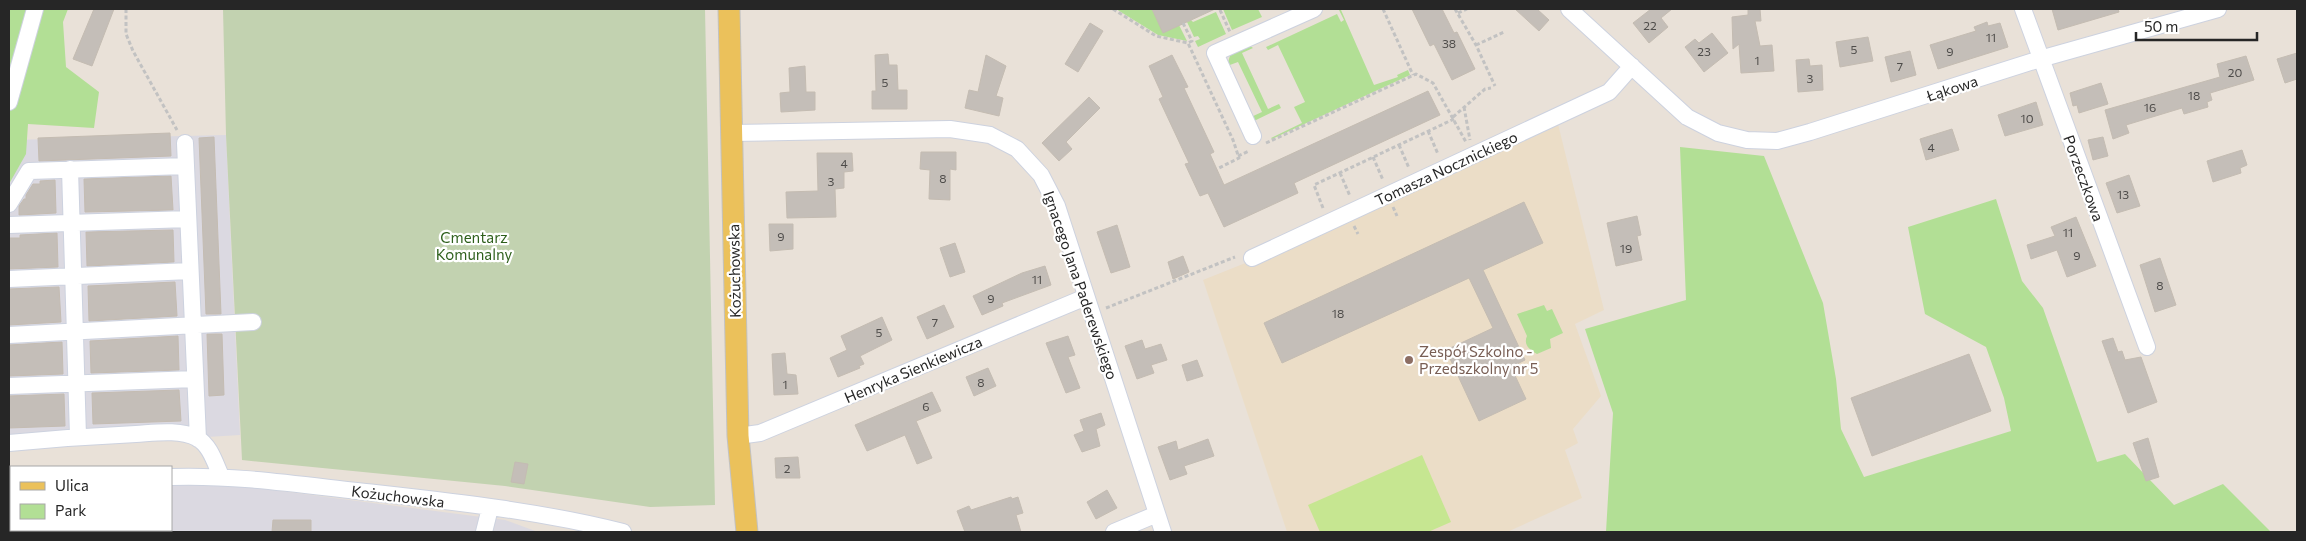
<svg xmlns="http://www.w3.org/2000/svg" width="2306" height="541" font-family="Commissioner,sans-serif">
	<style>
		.industrial { fill: #dbd9e1 }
		.education { fill: #ebddc7 }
		.green { fill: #b2df95 }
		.cemetery { fill: #c2d2b0 }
		.pitch { fill: #c6e691 }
		.building { fill: #c4beb8; stroke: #c4bcb2 }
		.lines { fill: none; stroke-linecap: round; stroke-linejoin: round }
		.minor-casing { stroke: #cdd2df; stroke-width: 18 }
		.major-casing { stroke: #c2c2c2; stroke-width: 23 }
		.path { stroke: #c2c2c2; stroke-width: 3; stroke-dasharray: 4 2.5; stroke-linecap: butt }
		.minor { stroke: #fff; stroke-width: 16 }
		.major { stroke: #ebc15b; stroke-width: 21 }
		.education-dot { fill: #8d6e63; stroke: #fff; stroke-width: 2 }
		.labels { text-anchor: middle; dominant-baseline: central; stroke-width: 4.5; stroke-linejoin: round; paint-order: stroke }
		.number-label { font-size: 12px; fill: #4e4c4a }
		.street-label { font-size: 15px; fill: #262626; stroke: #fff }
		.park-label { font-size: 15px; fill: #2d5f1b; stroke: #fff }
		.education-label { font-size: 15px; fill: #785e54; stroke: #fff; text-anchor: start }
	</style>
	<rect width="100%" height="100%" fill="#e9e1d8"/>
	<path class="industrial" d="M226,135L240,435L9,449V140Z
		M171,482L241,486L505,520L538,532H22V530H171Z"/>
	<path class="education" d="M1558,124L1604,310L1575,324L1601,396L1573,429L1578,443L1565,450L1582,498L1507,532H1287L1203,280L1293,244Z"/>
	<path class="green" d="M9,9H68L63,22L66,67L99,92L94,128L28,124L26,154L9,184Z
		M1116,9H1152L1163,32L1179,25L1187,41L1158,35Z
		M1223,9H1258L1262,17L1232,30Z
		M1339,10H1341L1374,85L1398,77L1397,75L1408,70L1410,75L1272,139L1271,138L1302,123L1294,107L1305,102L1278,45L1268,50L1266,47L1337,14L1341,22L1344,20Z
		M1216,12L1226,34L1198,47L1195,41L1200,39L1198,36L1194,37L1187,22L1191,20L1193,22Z
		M1249,45L1253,48L1242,53L1268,109L1279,104L1281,108L1254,121L1251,117L1262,112L1238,62L1227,66L1231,52Z
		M1680,147L1764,156L1823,303L1836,379L1841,429L1864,477L2011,431L2004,398L1986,347L1925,314L1908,227L1996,199L2022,281L2043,308L2097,462L2125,454L2174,505L2223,484L2271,532H1606L1613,413L1585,329L1686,300Z
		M1544,305L1547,311L1552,309L1563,333L1550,339L1551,348L1537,354C1530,350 1523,345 1527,336L1517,314Z"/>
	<path class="cemetery" d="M223,9H705L715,505L650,507L505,486L242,460L226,135Z"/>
	<path class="pitch" d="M1422,455L1451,522L1428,532H1320L1308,505Z"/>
	<path class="building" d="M94,9H114L92,66L73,59Z
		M1152,9H1215L1163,33Z
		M1412,9H1442L1454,33L1457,32L1475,69L1452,80L1434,44L1430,46Z
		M1515,9H1537L1549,20L1539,31Z
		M1651,9H1672L1661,18L1668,27L1649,43L1633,23Z
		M1748,9H1760L1761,21H1755L1760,46L1772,45L1774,71L1741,73L1739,44L1733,49L1732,17L1748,15Z
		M2052,9H2118L2119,12L2058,30Z
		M1987,22L1988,26L2000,23L2008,47L1938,69L1930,45L1976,31L1974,27Z
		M1090,23L1103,31L1078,72L1065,64Z
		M1712,33L1728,53L1704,72L1685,47L1695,39L1699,43Z
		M1868,37L1873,61L1840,67L1836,42Z
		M1910,51L1916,75L1891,82L1885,57Z
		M2297,53V79L2285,83L2277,59Z
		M888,54L889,65H897L898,90H907V109H872V91H876L875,55Z
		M986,55L1006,66L996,96L1003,98L999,116L965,108L969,90L978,92Z
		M1172,55L1188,87L1184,88L1214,152L1210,154L1224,185L1428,91L1440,115L1294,183L1298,193L1224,227L1208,193L1200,196L1185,164L1189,163L1159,99L1163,97L1149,66Z
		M2246,56L2254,80L2210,93L2212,100L2207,102L2208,107L2184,114L2182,108L2126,125L2129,133L2113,139L2105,110L2220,77L2217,64Z
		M1809,59L1810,66L1822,65L1823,90L1798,92L1796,60Z
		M805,66L806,92H815V110L781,112L780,93L790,92L789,68Z
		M2101,83L2108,104L2079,113L2077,105L2073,106L2070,93Z
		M1089,97L1100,108L1066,142L1072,149L1059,161L1042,143Z
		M2036,102L2043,125L2005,136L1998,115Z
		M1952,129L1959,150L1926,160L1920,139Z
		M170,133L171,156L39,161L38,138Z
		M214,137L221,314H206L199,138Z
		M2103,137L2108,156L2093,160L2088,140Z
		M2242,150L2247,165L2240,168L2241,173L2213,182L2207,161Z
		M921,152H956V170L950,169V200L929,199L930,170L920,169Z
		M817,153H852L853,171L844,172V188L835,189L836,217L787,218L786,192L818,191Z
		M2129,175L2140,206L2117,213L2106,183Z
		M171,176L173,210L85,212L84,179Z
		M55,180L56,213L19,215V206L24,199H26V195L33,184H40V181Z
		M1524,202L1543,243L1483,270L1525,360L1511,367L1526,399L1479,421L1446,350L1493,328L1469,278L1282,363L1264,323Z
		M1637,216L1641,235L1637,236L1642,260L1616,266L1607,223Z
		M2076,217L2096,266L2067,277L2057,250L2031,259L2027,245L2055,236L2051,227Z
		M769,224H793V249L770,251Z
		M1117,225L1130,267L1111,273L1097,232Z
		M173,230L174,262L87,266L86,232Z
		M57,233L58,267L9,269V238H20V235Z
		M955,243L965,272L950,277L940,248Z
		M1183,256L1189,272L1173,279L1168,262Z
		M2160,258L2176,305L2155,312L2140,265Z
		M1045,266L1051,285L1002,303L1003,306L982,315L973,296L1022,273Z
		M175,282L177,316L89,321L88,286Z
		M59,287L61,322L9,325V289Z
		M944,305L954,327L927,339L917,317Z
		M882,317L892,340L860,356L864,364L859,366L860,368L838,377L830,358L847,350L841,336Z
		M207,334H222L224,395L209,396Z
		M178,336L179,370L91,373L90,341Z
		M1068,336L1075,355L1068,357L1080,388L1066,393L1046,343Z
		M2113,338L2118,352L2122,351L2125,360L2141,357L2157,402L2128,413L2102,341Z
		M1142,340L1145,349L1161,344L1167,360L1151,365L1154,373L1137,379L1125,346Z
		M62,342L63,374L9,376V345Z
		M785,353L787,374L796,375L798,394L774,395L772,354Z
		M1969,354L1991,411L1872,456L1851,398Z
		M1197,360L1203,376L1187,381L1182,365Z
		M988,368L996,386L974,396L966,377Z
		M179,390L181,421L93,424L92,393Z
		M932,392L941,411L916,421L932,458L917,464L905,435L867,451L855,425Z
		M64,394L65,426L9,428V396Z
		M1101,413L1105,425L1096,429L1100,446L1082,452L1074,435L1084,431L1080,420Z
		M2148,438L2159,477L2146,481L2133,443Z
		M1208,439L1214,456L1184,466L1187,474L1170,480L1158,447L1176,441L1178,450Z
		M798,457L800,478H776L775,458Z
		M515,462L528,464L524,484L511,482Z
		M1107,490L1117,508L1096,519L1087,502Z
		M1011,497L1012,499L1018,497L1023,513L1016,515L1021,532H965L957,511L969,506L971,510Z
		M273,520H311V532H272Z"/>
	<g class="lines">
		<defs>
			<path id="minor" d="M1569,9L1687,117L1718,133L1747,140L1777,141L1810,132L2040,59L2218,9
				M2023,9L2147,347
				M9,102L35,9
				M732,133L950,129L990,135L1017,149L1041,175L1057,206L1163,532
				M1253,136L1215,53L1314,9
				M185,143L198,439
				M70,169L78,436
				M9,204L29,171L186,166
				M9,225L188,219
				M1252,258L1609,92L1632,66
				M9,279L190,271
				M9,335L253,322
				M9,386L195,379
				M738,436L760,433L1086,297
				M9,443C51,439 93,436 136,434C154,433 179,429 197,438C210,445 215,463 221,476
				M171,477C234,475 295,484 357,491C446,501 536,510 623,532
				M9,502L11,501
				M484,532L490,508
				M1114,532L1157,514"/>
			<path id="major" d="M729,9L738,436L747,532"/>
		</defs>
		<use href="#minor" class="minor-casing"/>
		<use href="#major" class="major-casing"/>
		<path class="path" d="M126,9V34L133,51L177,130
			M1113,9L1156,36L1188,43L1233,140L1239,158L1217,169
			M1383,9L1413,75
			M1455,9L1476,45L1495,86
			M1220,10L1230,32
			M1458,13L1467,9
			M1183,23L1192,41L1188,43
			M1476,45L1504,32
			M1464,107L1470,140
			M1453,117L1485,89L1491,88
			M1428,131L1438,154
			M1266,143L1416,74L1433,83L1466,142
			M1399,145L1409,168
			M1238,156L1249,151
			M1373,157L1383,180
			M1340,173L1350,196
			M1393,207L1397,216
			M1323,208L1314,185L1454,119
			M1354,226L1358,234
			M1106,308L1235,257"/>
		<use href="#minor" class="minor"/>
		<use href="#major" class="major"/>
	</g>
	<circle class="education-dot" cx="1409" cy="360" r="5"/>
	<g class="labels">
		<g class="number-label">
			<text x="1650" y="25">22</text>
			<text x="1991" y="37">11</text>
			<text x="1449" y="43">38</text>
			<text x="1854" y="49">5</text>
			<text x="1704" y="51">23</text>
			<text x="1950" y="51">9</text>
			<text x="1757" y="60">1</text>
			<text x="1900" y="66">7</text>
			<text x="2235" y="72">20</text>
			<text x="1810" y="78">3</text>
			<text x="885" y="82">5</text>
			<text x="2194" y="95">18</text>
			<text x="2150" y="107">16</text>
			<text x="2027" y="118">10</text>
			<text x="1931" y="147">4</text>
			<text x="844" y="163">4</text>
			<text x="943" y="178">8</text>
			<text x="831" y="181">3</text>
			<text x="2123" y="194">13</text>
			<text x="2068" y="232">11</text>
			<text x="781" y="236">9</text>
			<text x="1626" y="248">19</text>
			<text x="2077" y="255">9</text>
			<text x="1037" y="279">11</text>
			<text x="2160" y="285">8</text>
			<text x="991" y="298">9</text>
			<text x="1338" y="313">18</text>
			<text x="935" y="322">7</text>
			<text x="879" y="332">5</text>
			<text x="981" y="382">8</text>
			<text x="785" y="384">1</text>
			<text x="926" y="406">6</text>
			<text x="787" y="468">2</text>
		</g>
		<g class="street-label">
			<text transform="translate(1952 88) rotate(-18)">Łąkowa</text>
			<text transform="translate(1446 168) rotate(-25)">Tomasza Nocznickiego</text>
			<text transform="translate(2084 178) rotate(70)">Porzeczkowa</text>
			<text transform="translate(734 271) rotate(-91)">Kożuchowska</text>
			<text transform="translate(1081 285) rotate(71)">Ignacego Jana Paderewskiego</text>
			<text transform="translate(913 369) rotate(-23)">Henryka Sienkiewicza</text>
			<text transform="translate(398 496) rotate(7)">Kożuchowska</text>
		</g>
		<g class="park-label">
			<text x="474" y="237">Cmentarz<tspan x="474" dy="17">Komunalny</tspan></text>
		</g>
		<g class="education-label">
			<text x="1419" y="351">Zespół Szkolno -<tspan x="1419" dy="17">Przedszkolny nr 5</tspan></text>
		</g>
	</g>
	<rect width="2306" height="541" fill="none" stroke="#262626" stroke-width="20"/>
	<rect x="10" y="466" width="162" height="65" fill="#ffffff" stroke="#a8a8a8"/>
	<rect x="20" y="482" width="25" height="8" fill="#ebc15b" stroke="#a8a8a8"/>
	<text x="55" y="491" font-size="15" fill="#262626">Ulica</text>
	<rect x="20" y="504" width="25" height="15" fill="#b2df95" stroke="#a8a8a8"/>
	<text x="55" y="516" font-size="15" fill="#262626">Park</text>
	<path d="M2136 32v8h121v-8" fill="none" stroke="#262626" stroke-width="2.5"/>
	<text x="2144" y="32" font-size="15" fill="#262626" stroke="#ffffff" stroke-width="4" paint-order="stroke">50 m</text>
</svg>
